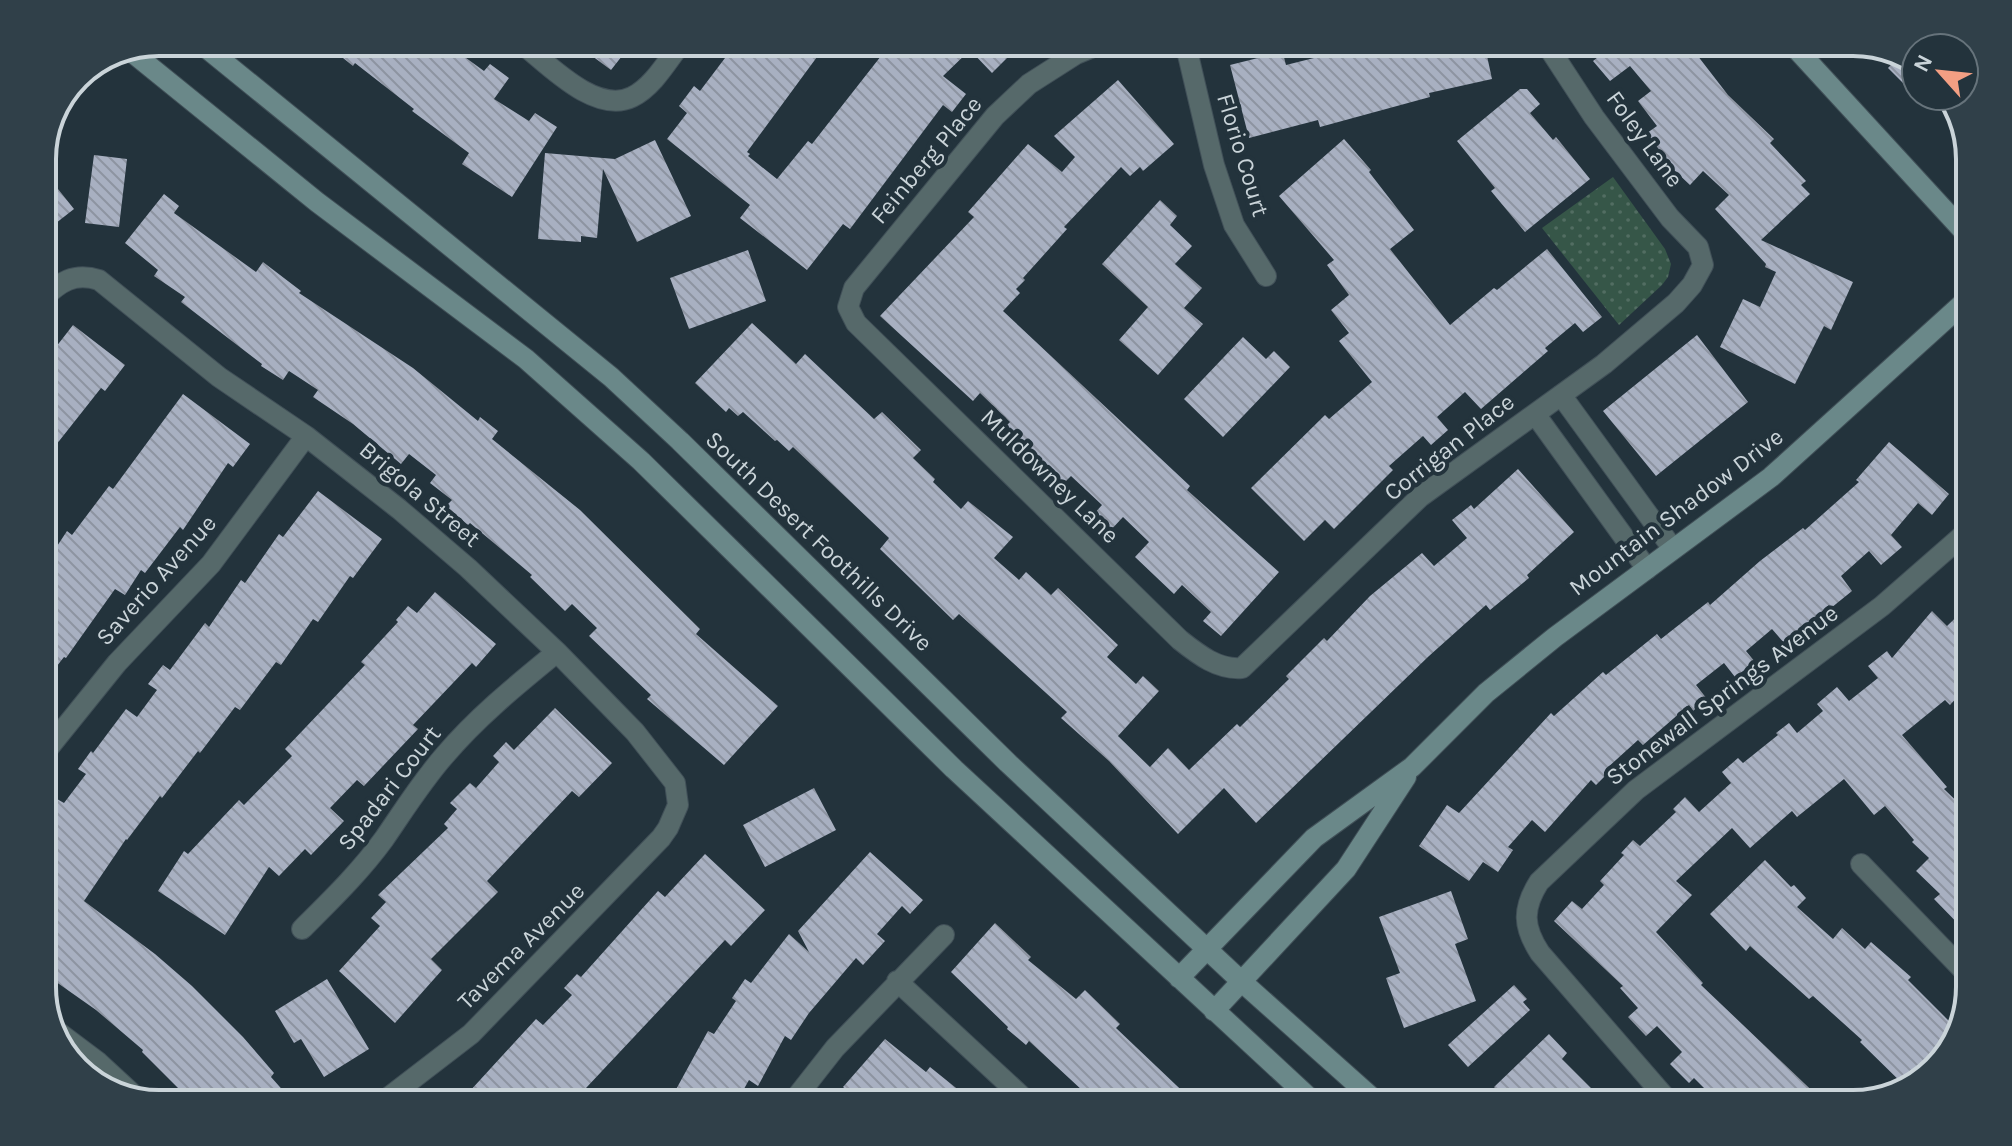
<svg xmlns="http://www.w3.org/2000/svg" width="2012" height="1146" font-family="Karla,sans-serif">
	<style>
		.grass { fill: url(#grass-dots) }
		.building { fill: url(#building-back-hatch) }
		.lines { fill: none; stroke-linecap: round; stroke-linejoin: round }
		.street-casing { stroke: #415058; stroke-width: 22 }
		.secondary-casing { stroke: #415058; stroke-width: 22 }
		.street { stroke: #56696a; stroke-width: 20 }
		.secondary { stroke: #6a8889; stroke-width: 20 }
		.labels { text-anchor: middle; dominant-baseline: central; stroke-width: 8; stroke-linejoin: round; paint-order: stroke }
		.street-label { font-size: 24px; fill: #cad4d9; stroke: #23333c }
		.rim { fill: none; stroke: #cad4d9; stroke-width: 4 }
	</style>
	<defs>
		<pattern id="grass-dots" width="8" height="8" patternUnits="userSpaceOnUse" patternTransform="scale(2)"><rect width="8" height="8" fill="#365648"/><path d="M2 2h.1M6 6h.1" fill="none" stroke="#526d62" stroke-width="1.8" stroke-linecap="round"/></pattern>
		<pattern id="building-back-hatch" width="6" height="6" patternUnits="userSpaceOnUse" patternTransform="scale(2)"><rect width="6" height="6" fill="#a8b0c1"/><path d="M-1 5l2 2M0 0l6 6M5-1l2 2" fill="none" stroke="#8d94a1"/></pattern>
	</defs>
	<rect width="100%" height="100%" fill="#23333c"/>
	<path class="grass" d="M1613,177L1665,249L1671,264L1668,277L1662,285L1619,325L1542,228Z"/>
	<path class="building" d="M323,42H444L484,71L490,64L509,78L494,99L529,121L535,113L557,127L512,197L462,164L469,153L412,111L414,109L355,63L353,66Z
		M597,42H633L611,70L588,53Z
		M725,42H828L747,152L750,154L748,156L777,179L808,141L812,144L892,42H999L1011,54L992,73L970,50L943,76L966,94L952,112L943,105L850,229L843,224L807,270L740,218L750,205L667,139L687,113L679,106L694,86L700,91L725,58L717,52Z
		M1277,42H1280L1286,65L1330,54L1327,42H1484L1492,79L1429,93L1430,97L1320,127L1318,120L1249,138L1230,65L1262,57L1259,47Z
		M1617,42H1687L1728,95L1774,139L1770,143L1806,181L1801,185L1810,194L1761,240L1853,282L1831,330L1824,326L1795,384L1720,347L1743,299L1760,307L1776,272L1765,267L1766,264L1715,209L1729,195L1703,171L1690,185L1674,170L1647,133L1657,126L1638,101L1651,91L1630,66L1610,81L1593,61Z
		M1900,55L1911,58L1916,62V75L1906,86L1888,68Z
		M1118,80L1174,144L1143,171L1140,167L1130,176L1121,167L1064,227L1067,229L1023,278L1025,280L1016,289L1020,293L1003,311L1190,486L1187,490L1279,572L1221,636L1203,621L1211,612L1182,585L1174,594L1135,557L1149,542L1123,517L1109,532L1092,516L1102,505L1071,476L1063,484L1005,427L1010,422L980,393L973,401L880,316L974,217L968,212L1028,144L1062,172L1075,157L1054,136Z
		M1520,89H1527L1540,104L1530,113L1553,140L1556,137L1590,179L1525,232L1491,191L1495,188L1457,141Z
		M1344,139L1371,170L1369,172L1414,230L1390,249L1450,325L1494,288L1497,290L1547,249L1602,317L1583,332L1575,323L1545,348L1548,351L1481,409L1465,392L1437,417L1448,430L1431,445L1423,436L1389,466L1393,470L1334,529L1325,520L1304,541L1251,488L1325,415L1329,419L1372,382L1339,341L1349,333L1331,310L1349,295L1327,265L1334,260L1279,196Z
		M655,140L691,216L637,242L603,169L597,238L581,236V242L538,239L545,153L615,159Z
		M94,155L127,159L119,227L85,223Z
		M42,169L74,209L42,234Z
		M164,194L179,206L174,213L256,272L263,262L301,291L299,293L413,368L478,421L480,417L498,431L492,439L580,510L700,629L696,634L778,706L724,765L647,699L651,695L589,636L597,628L572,604L565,611L530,577L532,575L470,523L468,525L446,506L452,500L430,483L436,475L409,454L401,464L353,424L313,397L318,390L289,371L283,380L261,366L262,364L181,302L185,297L154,276L158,270L125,243Z
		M1160,200L1177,216L1170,225L1192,246L1175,264L1202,288L1184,308L1203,324L1158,375L1119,340L1148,307L1102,264Z
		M748,250L766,301L689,329L670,278Z
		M752,323L796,364L805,354L874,419L882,412L921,450L913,458L935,479L933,482L961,509L968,501L1013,537L994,558L1019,580L1026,572L1051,595L1058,588L1118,645L1107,657L1136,684L1143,676L1159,691L1118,736L1150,767L1168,748L1189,770L1237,724L1240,727L1289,679L1286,676L1324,638L1327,641L1370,596L1422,553L1434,566L1467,538L1452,520L1471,505L1474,509L1518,469L1574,532L1527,575L1529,578L1490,610L1486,605L1429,656L1256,823L1224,788L1178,834L1109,761L1061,718L1067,712L959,614L953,620L880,549L889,538L793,447L789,451L777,440L775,441L743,412L738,416L729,408L726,412L695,383Z
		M73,325L125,365L105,391L101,388L52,450L42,443V365Z
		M1697,335L1748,402L1656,476L1603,411Z
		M1243,337L1266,359L1274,351L1290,367L1223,437L1184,399Z
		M183,394L250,444L233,467L228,463L183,530L180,527L145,573L141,570L125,595L115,589L66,658L64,657L42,685V569L67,531L72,535L109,486L113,489Z
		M1889,442L1949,494L1932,515L1918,503L1891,535L1902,547L1881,565L1869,551L1841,576L1852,591L1831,608L1829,605L1785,644L1772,629L1746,651L1755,662L1735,677L1724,663L1696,685L1707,699L1693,711L1689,705L1643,745L1638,740L1606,769L1609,772L1596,785L1591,780L1545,832L1532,820L1508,847L1513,850L1498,872L1483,862L1469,881L1419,846L1447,805L1459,813L1551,713L1554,716L1603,672L1606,675L1657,634L1661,639L1708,602L1710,605L1760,561L1803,528L1805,530L1859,482L1856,480Z
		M318,491L382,539L353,578L350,576L318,622L313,619L281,665L276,662L240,710L235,707L200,753L198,751L162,798L160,796L127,840L126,839L84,901L155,954L192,986L243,1037L274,1073L271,1077L295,1104H168L182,1092L142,1052L143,1050L96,1010L42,972V821L57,799L64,803L86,774L78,769L91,751L93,753L126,709L137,717L157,690L148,684L163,665L170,670L205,623L209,627L241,580L245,583L279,534L283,537Z
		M435,592L496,644L476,667L472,663L413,725L418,729L364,786L357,780L330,808L344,821L311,855L305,849L279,876L269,867L225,935L158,891L184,851L188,854L239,800L244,805L292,756L285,749L365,665L361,662L398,622L396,620L408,606L417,613Z
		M1970,604V683L1950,705L1945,700L1902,735L1947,787L1944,789L1970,814V936L1934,899L1940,894L1916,871L1929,858L1912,842L1914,840L1885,806L1874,815L1844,779L1797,817L1792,811L1750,848L1732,828L1676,881L1692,895L1656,932L1703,983L1701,985L1826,1104H1720L1694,1078L1689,1083L1670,1064L1682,1052L1657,1026L1646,1036L1628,1017L1638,1008L1620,988L1623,986L1554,921L1572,901L1582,909L1604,885L1600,881L1624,855L1621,853L1633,840L1640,846L1676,812L1673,809L1685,797L1699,812L1731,783L1722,772L1738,758L1743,763L1778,735L1776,733L1789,723L1797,733L1823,711L1817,704L1837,687L1849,701L1878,678L1868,666L1887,651L1892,658L1932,611L1947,626Z
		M555,708L612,763L579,797L572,791L487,881L498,892L431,959L442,970L395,1023L339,971L380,926L371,918L386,902L378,895L448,828L444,824L457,809L450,803L470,783L476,788L499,762L493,756L506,742L514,750Z
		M814,788L836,830L765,867L743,825Z
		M870,852L923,900L910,914L902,906L877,934L885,941L863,965L856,958L809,1013L791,1040L785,1036L758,1086L749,1080L736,1103L716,1093L711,1104H668L708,1031L714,1034L736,1001L732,998L745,979L751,983L789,934L809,952L798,931Z
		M705,854L765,910L731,946L725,940L571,1104H458L536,1019L543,1025L572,995L564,988L577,974L581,977L658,891L665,897Z
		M1765,860L1791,887L1794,885L1806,898L1797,907L1833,939L1842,928L1865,949L1871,942L1911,977L1908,980L1953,1025L1949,1029L1957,1037L1954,1045L1912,1088L1908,1089L1860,1042L1862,1040L1813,996L1809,999L1750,946L1746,951L1710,914Z
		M1451,891L1468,939L1455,944L1476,1001L1404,1028L1386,978L1400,973L1379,917Z
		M995,923L1031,957L1028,960L1076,999L1085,990L1120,1024L1116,1028L1196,1104H1097L1029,1041L1026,1045L1007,1029L1008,1027L951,972Z
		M327,979L369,1049L324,1077L301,1039L294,1043L275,1011Z
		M1514,985L1527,999L1523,1002L1530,1010L1468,1067L1448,1045Z
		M1549,1034L1567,1053L1562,1059L1607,1104H1510L1494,1087Z
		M885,1039L926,1072L930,1067L976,1104H864L843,1087Z"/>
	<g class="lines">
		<defs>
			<path id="street" d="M520,42C547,63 595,115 632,97C653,87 668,60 682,42
				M1105,42L1076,54L1029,84L995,116L854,288L848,307L856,323L1180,640C1199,655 1218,670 1242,668L1420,497L1604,364L1676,303L1692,285L1703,265L1698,247L1670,218L1594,117L1545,42
				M1185,42L1214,165L1234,225L1266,276
				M42,299C60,282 74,272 99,280L219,377L306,436L399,509L468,568L557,652L635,732L675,783L678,805L668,828L661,838L471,1034L380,1104
				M1561,395L1673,549
				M1535,414L1647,569
				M42,756L117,663L211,564L306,436
				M1861,864L1970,977
				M302,929C331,900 360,872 384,839C404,810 422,781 445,755C478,716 518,684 557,652
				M897,981L1030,1104
				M54,1029L98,1062L137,1098
				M791,1104L835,1048L944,935
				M1671,1104L1540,953C1523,927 1522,909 1539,882L1636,790L1882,606L1962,536L1970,534"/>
			<path id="secondary" d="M199,42L611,377L680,441L1008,763L1241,981L1379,1104
				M1790,42L1970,238
				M133,53L317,202L526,359L641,461L954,769L1316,1104
				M1179,978L1314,838L1412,767L1486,693L1555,637L1771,477L1970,297
				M1214,1011L1346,869L1406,777"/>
		</defs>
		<use href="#street" class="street-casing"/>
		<use href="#secondary" class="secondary-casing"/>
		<use href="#street" class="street"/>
		<use href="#secondary" class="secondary"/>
	</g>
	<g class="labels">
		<g class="street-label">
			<text transform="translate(1645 139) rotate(54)">Foley Lane</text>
			<text transform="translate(1243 155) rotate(73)">Florio Court</text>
			<text transform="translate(926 160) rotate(-50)">Feinberg Place</text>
			<text transform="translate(1449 447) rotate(-38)">Corrigan Place</text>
			<text transform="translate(1050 476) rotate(44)">Muldowney Lane</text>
			<text transform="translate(420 494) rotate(40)">Brigola Street</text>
			<text transform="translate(1676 512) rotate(-37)">Mountain Shadow Drive</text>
			<text transform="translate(819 541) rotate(44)">South Desert Foothills Drive</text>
			<text transform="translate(156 580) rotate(-48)">Saverio Avenue</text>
			<text transform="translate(1722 695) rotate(-37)">Stonewall Springs Avenue</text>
			<text transform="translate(389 788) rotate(-52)">Spadari Court</text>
			<text transform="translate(521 946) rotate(-45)">Tavema Avenue</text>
		</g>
	</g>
	<path d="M0 0H2012V1146H0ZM159 56H1853A103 103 0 0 1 1956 159V987A103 103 0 0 1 1853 1090H159A103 103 0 0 1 56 987V159A103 103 0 0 1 159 56Z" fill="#304049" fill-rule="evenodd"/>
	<path class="rim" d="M159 56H1853A103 103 0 0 1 1956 159V987A103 103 0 0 1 1853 1090H159A103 103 0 0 1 56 987V159A103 103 0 0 1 159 56Z"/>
	<g transform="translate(1940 72) rotate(297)"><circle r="38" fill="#23333c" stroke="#66737b" stroke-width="2"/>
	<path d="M0-6L14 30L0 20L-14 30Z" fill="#f39f83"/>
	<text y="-12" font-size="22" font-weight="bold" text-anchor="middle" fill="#cad4d9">N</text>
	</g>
</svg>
